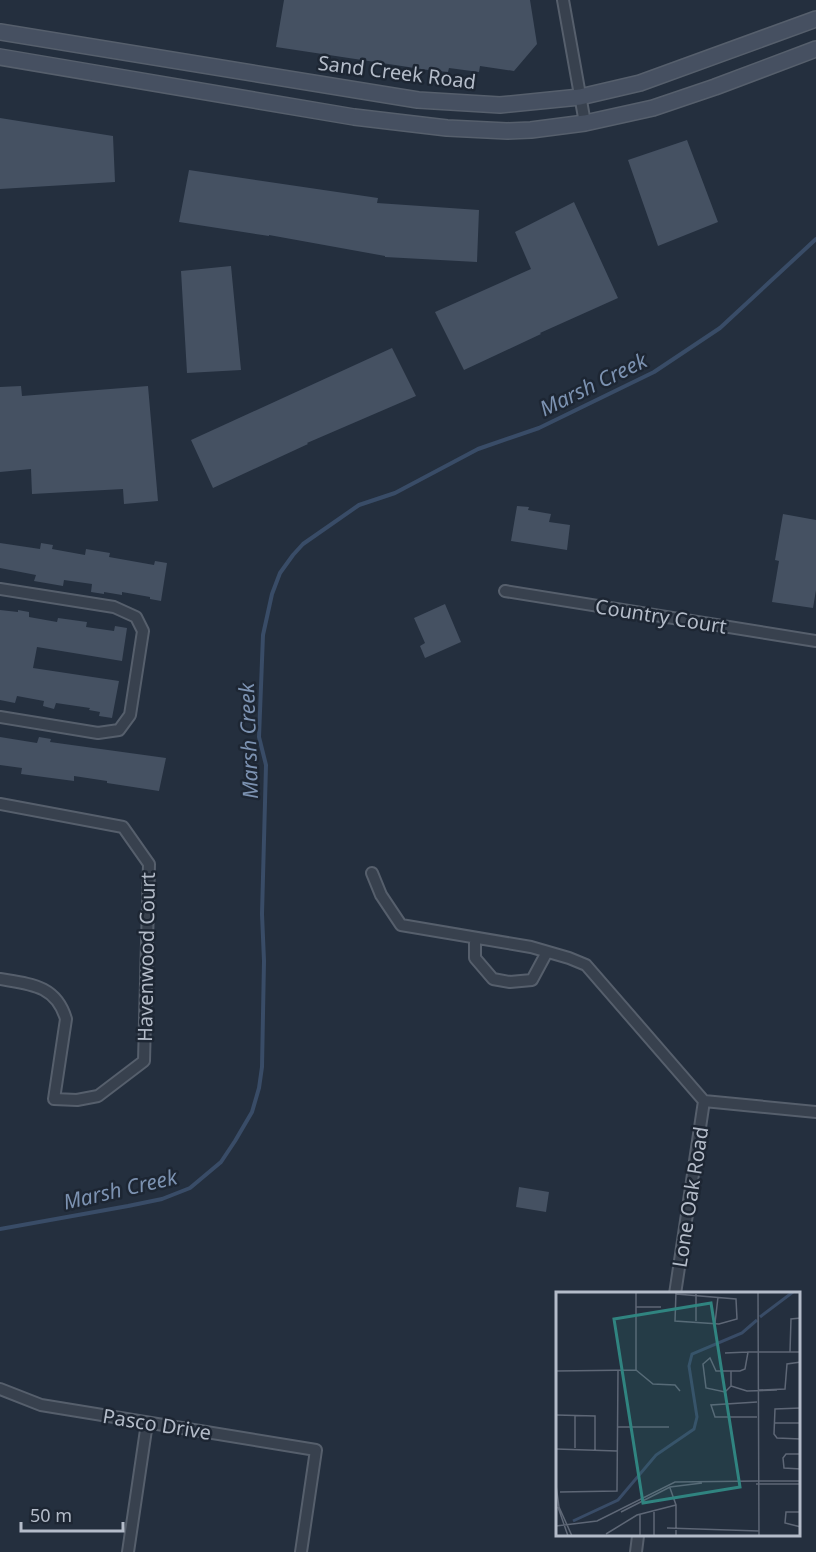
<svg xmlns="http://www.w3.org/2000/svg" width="816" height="1552" font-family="'Noto Sans',sans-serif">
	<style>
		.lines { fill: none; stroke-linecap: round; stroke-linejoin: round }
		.stream { stroke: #394c67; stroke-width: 4 }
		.building { fill: #455162 }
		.street-casing { stroke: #565f6c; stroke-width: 14 }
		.secondary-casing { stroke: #565f6c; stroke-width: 18 }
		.street { stroke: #38414e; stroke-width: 10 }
		.secondary { stroke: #465061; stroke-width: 15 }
		.labels { text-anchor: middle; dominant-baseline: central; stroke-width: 5; stroke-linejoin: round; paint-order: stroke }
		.street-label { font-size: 20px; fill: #b4bcc9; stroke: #1d2633 }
		.water-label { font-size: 21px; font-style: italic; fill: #7c92b1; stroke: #1d2633 }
		.inset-river { fill: none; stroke: #394c67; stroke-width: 3 }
		.inset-road { fill: none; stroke: #5e6776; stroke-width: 1.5 }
		.view { fill: #308480; fill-opacity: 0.15; stroke: #308480; stroke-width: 3 }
		.inset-edge { fill: none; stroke: #b4bcc9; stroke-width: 3 }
	</style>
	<rect width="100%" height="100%" fill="#242f3e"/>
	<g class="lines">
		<path class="stream" d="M0,1229L128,1206L162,1199L190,1188L221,1162L235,1141L252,1112L259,1088L262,1067L264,961L262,914L266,765L259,737L263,635L272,594L280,573L293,555L303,544L359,505L395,493L478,449L539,428L654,372L720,328L816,239"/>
	</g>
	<path class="building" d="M284,0H530L537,44L514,71L480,66L479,72L449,68L448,72L428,70L276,47Z
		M0,118L113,136L115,182L0,189Z
		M687,140L718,222L658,246L628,160Z
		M189,170L378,198L377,203L479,210L477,262L385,257V256L269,235V236L179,222Z
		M574,202L618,298L540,333L541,334L464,370L435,312L531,269L515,232Z
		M231,266L241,370L187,373L181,271Z
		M392,348L416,396L307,443L308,444L213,488L191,440Z
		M21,386L22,396L148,386L158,501L124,504L123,489L32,494L31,469L0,472V387Z
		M517,506L529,507L528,510L551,514L549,522L570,525L567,550L511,541Z
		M783,514L816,520V590L813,608L772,602L779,561L775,560Z
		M0,543L40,549L41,543L53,545L52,549L85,555L86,549L110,553L109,557L154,565L155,561L167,563L161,601L150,599V597L122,592V595L104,592V594L91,592L92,584L64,580L63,586L34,581L36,575L0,568Z
		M445,604L461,642L425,658L420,646L425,643L414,618Z
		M0,610L18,612V610L29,612V617L57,622L58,618L87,622L86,627L114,631L115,626L127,628L122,661L37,647L33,668L119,681L112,718L99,716L100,712L89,710L90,708L56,703L54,709L43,706L44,701L17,696L15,703L0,700Z
		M0,737L37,743L39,737L51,739L50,742L166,758L159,791L107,783V781L74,776V781L21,774L22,768L0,765Z
		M519,1187L549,1192L546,1212L516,1207Z"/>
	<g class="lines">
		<defs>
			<path id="street" d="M563,0L585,123
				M0,589L114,607L136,617L143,631L130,715L119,730L98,733L0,717
				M505,591L816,641
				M0,804L123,827L149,864L144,1061L98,1096L77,1100L54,1099L66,1019C56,985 30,984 0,979
				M372,873L381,895L401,925L531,947L569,958L586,965L704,1101
				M475,938V958L493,979L510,982L532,980L547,952
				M704,1101L816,1112
				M675,1294L704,1101
				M0,1389L41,1405L316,1450L301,1552
				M128,1552L147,1423
				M636,1552L638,1536"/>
			<path id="secondary" d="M0,32L418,100L500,105L580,97L640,83L816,19
				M0,57L354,117L447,128L507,131L531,130L585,123L653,108L715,87L816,49"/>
		</defs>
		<use href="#street" class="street-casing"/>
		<use href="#secondary" class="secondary-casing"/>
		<use href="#street" class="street"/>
		<use href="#secondary" class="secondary"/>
	</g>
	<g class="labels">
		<g class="street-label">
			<text transform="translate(397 72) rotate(7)">Sand Creek Road</text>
			<text transform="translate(661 616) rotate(9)">Country Court</text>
			<text transform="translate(146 957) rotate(-89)">Havenwood Court</text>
			<text transform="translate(690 1197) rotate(-81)">Lone Oak Road</text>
			<text transform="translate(157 1424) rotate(9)">Pasco Drive</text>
		</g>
		<g class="water-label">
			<text transform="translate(593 384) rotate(-26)">Marsh Creek</text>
			<text transform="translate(248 741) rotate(-92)">Marsh Creek</text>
			<text transform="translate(120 1189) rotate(-13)">Marsh Creek</text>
		</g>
	</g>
	<g transform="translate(556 1292)">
		<rect width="244" height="244" fill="#242f3e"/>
		<path class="inset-river" d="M204,25L237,0M17,229L62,208L100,163L138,137L141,125L133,74L136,62L186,41L201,28"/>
		<path class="inset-road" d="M80,0V78M120,0L119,29L163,32L181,27L180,7L120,2M202,0L203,244M140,2V29M80,15H105M159,31L162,5M234,60L235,27L245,26M169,61L192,60M80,78L97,92L119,93L124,99M0,79L80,78M175,79V94L169,100L150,96L147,72L154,66L160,79H184L189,77L192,60H245M175,94L191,99L221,98M203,98L229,97L231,72L245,70M245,116L219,117L218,142L221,146L245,147M0,123L39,124V159M19,123V156M201,125H159L155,113L201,110M218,131H245M62,135H113M0,157L61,159M245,162H230L227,166L228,176L245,177M201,189H245M200,192H245M0,193L3,215L16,244M114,196L120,213V244M4,200L61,199L62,79M2,215L12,244M65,220L114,195L146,191M245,220H230L229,231L245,235M0,234L41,229L119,190L201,189M111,236L203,239M50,242L81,223L120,213M84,244V222M98,244V220"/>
		<path class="view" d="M155,11L184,195L87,211L58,27Z"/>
		<rect width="244" height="244" class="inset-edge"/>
	</g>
	<path d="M21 1522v9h102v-9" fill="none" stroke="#b4bcc9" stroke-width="3"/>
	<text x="30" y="1522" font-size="18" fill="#b4bcc9" stroke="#1d2633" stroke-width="4.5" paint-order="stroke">50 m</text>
</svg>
